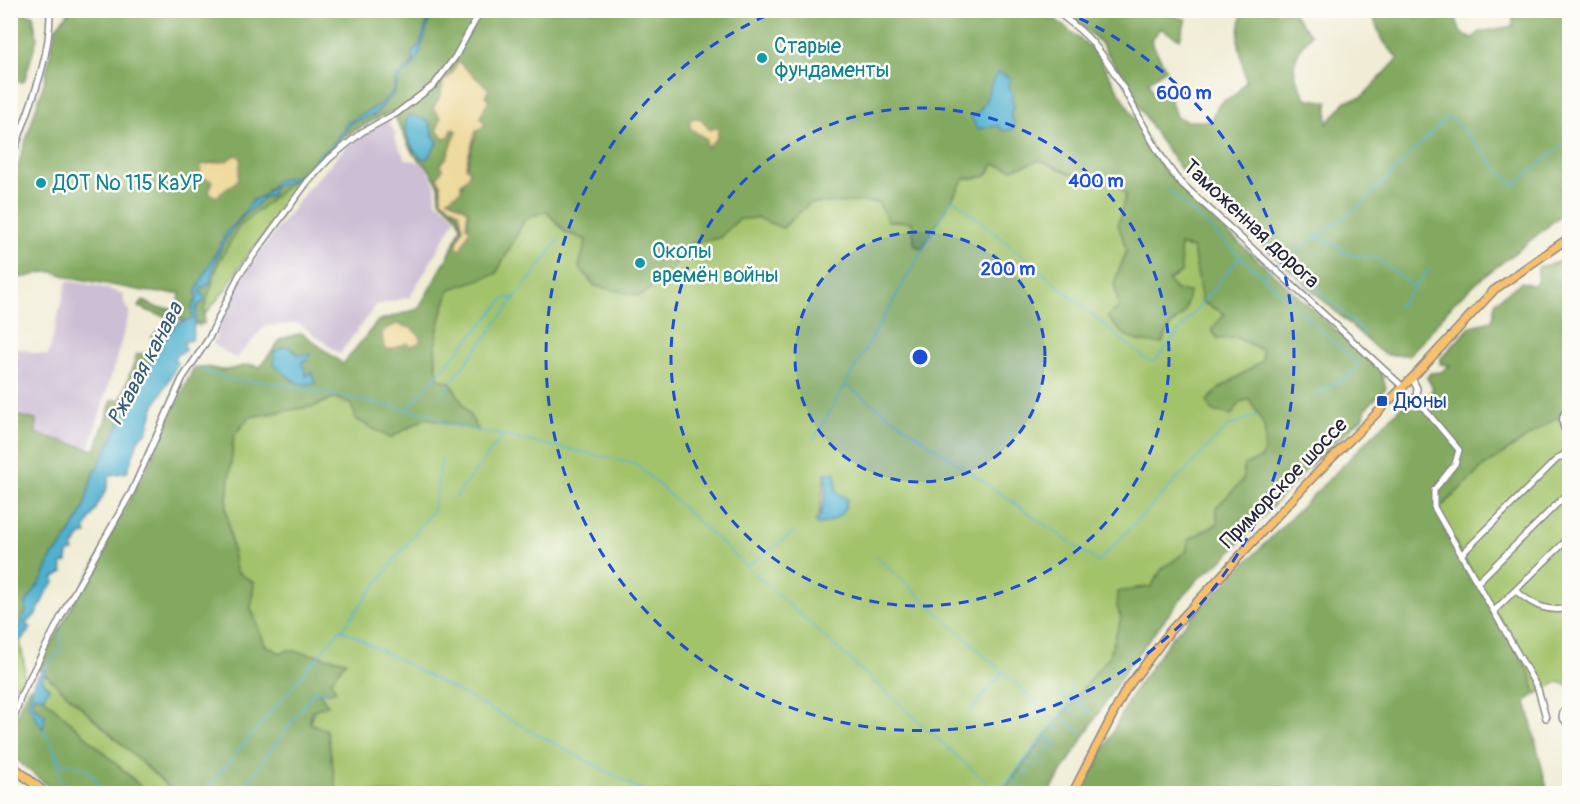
<svg xmlns="http://www.w3.org/2000/svg" width="1580" height="804" font-family="Pangolin,sans-serif">
	<style>
		.industrial { fill: #ccbed4 }
		.green { fill: #a3c36b; stroke: #627253; stroke-width: 1.5; fill-rule: evenodd }
		.forest { fill: #82a95f; stroke: #52664d; stroke-width: 1.5; fill-rule: evenodd }
		.sand { fill: #eeda9e; stroke: #887e6c; stroke-width: 1.5 }
		.water { fill: #50b1cf; stroke: #396a85; stroke-width: 1.5 }
		.lines { fill: none; stroke-linecap: round; stroke-linejoin: round }
		.stream { stroke: #50b1cf; stroke-width: 1.5 }
		.minor-casing { stroke: #898788; stroke-width: 8 }
		.major-casing { stroke: #898788; stroke-width: 10 }
		.highway-casing { stroke: #898788; stroke-width: 11 }
		.minor { stroke: #fff; stroke-width: 5 }
		.major { stroke: #f8bf6c; stroke-width: 7 }
		.highway { stroke: #f8bf6c; stroke-width: 8 }
		.ring { fill: none; stroke: #1d4ed8; stroke-width: 3; stroke-dasharray: 10 8 }
		.culture-dot { fill: #0f9aa8; stroke: #fdfcf7; stroke-width: 2 }
		.transit-dot { fill: #1a4fb4; stroke: #fdfcf7; stroke-width: 2 }
		.labels { text-anchor: middle; dominant-baseline: central; stroke-width: 5; stroke-linejoin: round; paint-order: stroke }
		.culture-label { font-size: 21px; fill: #0d838f; stroke: #fdfcf7; text-anchor: start }
		.street-label { font-size: 21px; fill: #22223b; stroke: #fdfcf7 }
		.transit-label { font-size: 21px; fill: #164399; stroke: #fdfcf7; text-anchor: start }
		.water-label { font-size: 22px; font-style: italic; fill: #345b76; stroke: #fdfcf7 }
		.centre { fill: #1d4ed8; stroke: #fdfcf7; stroke-width: 3 }
		.ring-label { font-size: 18px; text-anchor: middle; font-weight: bold; fill: #1d4ed8; stroke: #fdfcf7; stroke-width: 5; stroke-linejoin: round; paint-order: stroke }
	</style>
	<rect width="100%" height="100%" fill="#fdfcf7"/>
	<filter id="ink" filterUnits="userSpaceOnUse"><feTurbulence type="fractalNoise" baseFrequency=".0167" numOctaves="2"/><feDisplacementMap in="SourceGraphic" scale="12" xChannelSelector="R" yChannelSelector="G"/><feConvolveMatrix kernelMatrix="1 2 1 2 8 2 1 2 1" color-interpolation-filters="sRGB"/></filter>
	<filter id="wash" filterUnits="userSpaceOnUse"><feTurbulence type="fractalNoise" baseFrequency=".008" numOctaves="4" result="noise"/><feDisplacementMap in="SourceGraphic" scale="24" xChannelSelector="R" yChannelSelector="G"/><feGaussianBlur stdDeviation="1.35" result="paint"/><feColorMatrix in="noise" values="0 0 0 0 0 0 0 0 0 0 0 0 0 0 0 0 0 1.4 0 .05"/><feComposite in="paint" operator="in"/></filter>
	<g filter="url(#wash)">
		<rect width="100%" height="100%" fill="#f0ecd5"/>
		<path class="industrial" d="M387,120L396,134L394,137L405,159L425,163L435,186L436,202L447,209L456,218L410,297L376,305L340,354L298,323L264,327L236,359L213,344L233,290L241,277L307,190L349,144Z
			M67,281L97,286L123,294L125,306L130,311L90,448L11,428L10,346L48,356Z"/>
		<path class="green" d="M339,140L337,148L316,164L294,191L279,219L245,258L226,289L199,322L200,326L193,323L227,235L282,185L301,178Z
			M1040,160L1085,180H1111L1126,194L1118,224L1127,250L1114,283L1119,307L1162,343L1171,325L1185,312L1176,290L1168,281L1180,245L1193,248L1202,302L1225,314L1237,338L1262,350L1263,361L1219,389L1240,402L1248,399C1255,409 1267,424 1268,436C1269,464 1233,490 1216,508L1218,523L1188,540L1187,551L1162,569L1151,587L1136,588L1117,606L1121,618L1109,657L1069,705L1002,793H337L332,768L310,723L319,693L345,661L289,650L280,653L265,645L251,608L254,583L236,571L226,508L234,436L249,417L315,406L334,398L351,403L390,438L426,418L478,430L450,382L439,379C430,347 439,320 450,289L496,274L526,218L546,211L565,232L671,271L689,244L719,238L739,219L758,218L783,228L809,203L878,202L912,222L915,246L922,248L964,179L986,176L994,164L1012,169ZM825,475L836,477L837,494L847,499L836,518L815,523L819,516Z
			M1559,416L1570,440L1569,685L1558,682L1536,694L1531,676L1437,511L1483,467Z
			M10,641H20L25,667L23,682L11,686Z
			M45,674L175,793H148L43,697L47,687L42,679Z"/>
		<path class="forest" d="M19,11L33,15L37,39L24,82L11,81V20Z
			M70,11H1045L1095,51L1165,170L1198,206L1380,370L1386,388L1366,408L1364,416L1306,470L1227,556L1198,579L1172,610L1126,669L1049,793H1002L1069,705L1109,657L1121,618L1117,606L1118,592L1151,587L1162,569L1187,551L1188,540L1218,523L1216,508L1243,480L1244,465L1262,458C1269,431 1264,421 1249,399L1240,402L1232,415L1212,411L1207,401L1219,389L1262,361V350L1237,338L1218,339L1211,330L1225,314L1202,302L1193,248L1180,245L1181,273L1168,281L1176,290L1189,292L1185,312L1171,325L1162,343C1134,344 1125,338 1107,317L1119,307L1114,283L1127,250L1118,224L1126,194L1111,180H1085L1040,160L1012,169L994,164L986,176L964,179L922,248L915,246L912,222L888,221L878,202L810,203L782,228L758,218L739,219L719,238L689,244L671,271L641,296L595,286L579,267L586,240L565,232L546,211L525,219L496,274L450,289C439,319 430,347 439,379L450,382L479,431L426,418L390,438L357,420L350,403L334,398L315,406L249,417L234,436L226,508L236,571L254,583L251,608L265,645L280,653L289,650L346,661L331,681L336,691L319,693L328,705L311,711L310,723L327,730L337,793H175L45,674L46,672L38,669L150,462L193,369C203,364 211,369 222,370C237,371 243,361 260,367L281,339L302,333L343,364L378,321L418,309L449,255L461,227L457,216L440,200L439,186L428,167L413,154L392,111L350,133L239,227L219,262L204,310V324L159,315L138,307L143,301L158,308L178,309L180,293C145,295 109,283 73,278C66,277 59,272 51,272C36,271 27,281 11,276V187L44,83L56,27ZM458,63L489,89L480,118L483,121L476,131L461,190L451,194L448,199L468,210V233L461,249L456,243L463,228L459,212C442,205 436,187 443,169L440,164L447,157L457,132L452,129L444,138L437,130L441,118L433,108L441,95L443,82L451,75ZM991,90L1014,106L1010,114L1014,123L977,129L979,113ZM408,116L427,121L438,144L413,151L405,128ZM235,155L239,164L238,180L209,192L213,181L210,163L226,161ZM289,347L302,356L301,367L305,368L306,376L310,373L313,381L307,384L293,381L274,364Z
			M1064,11H1168L1169,15L1186,19L1180,39L1160,28L1151,41L1166,69L1149,81L1151,89L1169,95L1176,117L1187,121H1210L1219,104L1236,94L1246,81L1238,40L1242,11H1291L1311,35C1289,62 1290,68 1306,98L1328,102L1327,124L1346,101L1362,97L1398,59L1381,38L1371,11H1411L1417,18L1425,11C1453,10 1452,5 1461,33L1472,38L1480,32L1513,26V11H1569L1570,182L1560,189L1569,207C1535,241 1493,266 1458,299C1440,316 1428,338 1409,355H1387L1378,350L1186,176L1159,139L1101,43Z
			M1569,253V405L1559,416L1483,467L1437,511L1531,676L1536,694L1526,701L1548,793L1081,794L1133,692L1172,637L1402,406L1420,410L1433,388L1427,378L1430,373L1441,372L1450,365L1440,364L1441,358L1471,326L1488,322L1493,318L1496,301L1521,282L1532,285L1537,283L1538,267L1562,261Z
			M159,329L173,330L154,353L138,392L92,478L83,511L63,545L52,556L43,578L26,603V611L10,641V414L36,420V434L95,450L112,400L121,399L137,354L149,353L152,337Z
			M29,687L32,689C25,710 33,707 40,725V710L33,706L34,695L43,697L148,793H56L11,755C10,733 18,706 29,687Z"/>
		<path class="sand" d="M458,62C460,63 484,85 489,89L485,96L489,100L480,117L485,125L476,131C473,142 466,159 466,168L470,170L468,177L461,183V190L448,199L468,210L466,226L470,229L461,249L456,246L463,228L459,212L441,200V184L437,178L443,169L440,165L447,157L457,131L452,129L450,136L444,138L437,130L441,118L433,108L441,95L443,82L451,75Z
			M699,118L710,130L719,127L717,138L707,148L706,139L690,128V119Z
			M235,155L241,157L238,180L216,197L209,192L213,181L200,177L201,165L226,161Z
			M397,324L411,328L420,336V342L412,346L407,343L388,350L384,348L382,334L385,329Z"/>
		<path class="water" d="M442,10L451,11L430,18C423,40 420,67 399,78L394,93L374,115L351,123L332,149L323,154L301,178L273,187L271,196C263,196 261,200 256,205C228,228 217,249 210,283L201,289L200,292L205,297L204,302L197,306L192,340L184,342L185,351L176,355L174,360L178,363L154,407L147,432L139,438L127,472L110,475L107,488L85,529L87,534L81,535L76,544L72,546L74,551L68,553L67,562L61,564L63,572L53,578L55,582C38,596 45,613 25,623L31,628L20,641H11L26,611V603L43,578L52,556L63,545L83,511L92,478L151,361L148,355L154,353L177,323L192,319V306L197,298L196,291L227,231L238,221L253,200L263,196L277,180L301,175L319,154L330,148L347,123L379,105L394,90L396,77L413,64L412,52L419,46L429,16Z
			M999,72L1010,78L1009,88L1013,94L1011,100L1014,106L1010,114L1014,123L1013,129L1003,131L998,126L977,129L971,117C991,107 985,85 999,72Z
			M408,116L419,117L430,123L432,133L438,142L427,159L421,158C410,147 401,129 408,116Z
			M283,347H289L298,355L309,353L310,356L307,361H303L302,366L305,368L306,376L311,372L316,383C298,389 288,376 274,365V352Z
			M836,472V491L847,499C847,514 832,524 817,524L815,523C824,513 827,486 825,473Z
			M43,669L46,672L42,679L49,689L43,697L34,695L32,701L33,706L45,714L43,730L28,704L34,682Z"/>
		<g class="lines">
			<path class="stream" d="M1192,174L1365,333
				M1167,189L1359,365L1354,372L1316,395
				M1317,236L1347,250
				M1338,252L1378,259L1414,287L1430,269
				M1277,265L1360,206L1447,117H1451L1514,186L1570,138
				M1263,276L1271,269
				M1397,307L1414,288
				M196,368L229,380L268,382L430,414L442,423L635,463L745,565H749L794,532
				M846,385L1098,562L1227,427L1257,415
				M441,396L559,240
				M408,408L505,298H515
				M813,441L951,200H955L1148,361H1155L1240,256
				M455,498L502,436
				M877,557L1056,721
				M745,565L999,794
				M342,629L433,510L442,458
				M43,672L60,650L62,631
				M1071,685L1070,698L1073,700
				M1060,689L1066,701L1070,698
				M1075,700L1091,713
				M1068,707L1074,712
				M970,711L1002,673
				M1061,716L1082,733
				M1054,725L1061,731
				M43,730L63,763C84,767 95,769 100,794
				M1047,734L1059,745
				M1044,739L1055,749
				M1040,744L1051,754
				M54,751L65,794
				M1033,753L1045,765
				M1027,761L1035,767
				M1022,768L1028,774
				M1017,775L1021,779
				M1012,780L1016,784
				M1006,787L1010,791
				M998,793L1073,700L1086,690
				M202,794L341,629L649,794
				M239,794L315,690L323,694L331,687"/>
		</g>
	</g>
	<g filter="url(#ink)">
		<g class="lines">
			<defs>
				<path id="minor" d="M1055,10C1067,20 1081,29 1091,41C1128,83 1144,139 1180,182L1403,387
					M10,163C26,114 51,62 50,10
					M1412,378L1417,388L1416,399
					M1395,395L1399,398L1416,399
					M1416,399L1459,450L1455,464L1434,490V507L1538,689L1546,718
					M1570,405C1558,418 1562,426 1570,440
					M1462,554L1557,459L1570,451
					M1478,582L1570,491
					M1516,591C1533,605 1547,613 1570,608
					M1494,611L1570,537
					M1570,707L1563,712L1562,717L1570,727
					M10,732L21,695L66,607L132,491L182,379L209,338L239,275L308,181L330,158L362,132L397,113L434,85L455,57L481,10"/>
				<path id="major" d="M1072,794L1125,691L1170,631L1312,478L1416,374L1494,290L1570,237"/>
				<path id="highway" d="M10,764L46,794"/>
			</defs>
			<use href="#minor" class="minor-casing"/>
			<use href="#major" class="major-casing"/>
			<use href="#highway" class="highway-casing"/>
			<use href="#minor" class="minor"/>
			<use href="#major" class="major"/>
			<use href="#highway" class="highway"/>
		</g>
	</g>
	<circle cx="920" cy="357" r="125" fill="#1d4ed8" fill-opacity=".12"/>
	<g class="ring">
		<circle cx="920" cy="357" r="125"/>
		<circle cx="920" cy="357" r="249"/>
		<path d="M1063 11A374 374 0 1 1 777 11"/>
	</g>
	<g class="culture-dot">
		<circle cx="762" cy="58" r="6"/>
		<circle cx="41" cy="183" r="6"/>
		<circle cx="640" cy="263" r="6"/>
	</g>
	<rect class="transit-dot" x="1376" y="395" width="12" height="12" rx="3"/>
	<g class="labels">
		<g class="culture-label">
			<text x="774" y="46">Старые<tspan x="774" dy="24">фундаменты</tspan></text>
			<text x="53" y="183">ДОТ № 115 КаУР</text>
			<text x="652" y="251">Окопы<tspan x="652" dy="24">времён войны</tspan></text>
		</g>
		<g class="street-label">
			<text transform="translate(1251 224) rotate(43)">Таможенная дорога</text>
			<text transform="translate(1284 483) rotate(-46)">Приморское шоссе</text>
		</g>
		<g class="transit-label">
			<text x="1394" y="401">Дюны</text>
		</g>
		<g class="water-label">
			<text transform="translate(145 364) rotate(-62)">Ржавая канава</text>
		</g>
	</g>
	<circle cx="920" cy="357" r="9" class="centre"/>
	<g class="ring-label">
		<text x="1184" y="99">600 m</text>
		<text x="1096" y="187">400 m</text>
		<text x="1008" y="275">200 m</text>
	</g>
	<rect width="1580" height="804" fill="none" stroke="#fdfcf7" stroke-width="36"/>
</svg>
